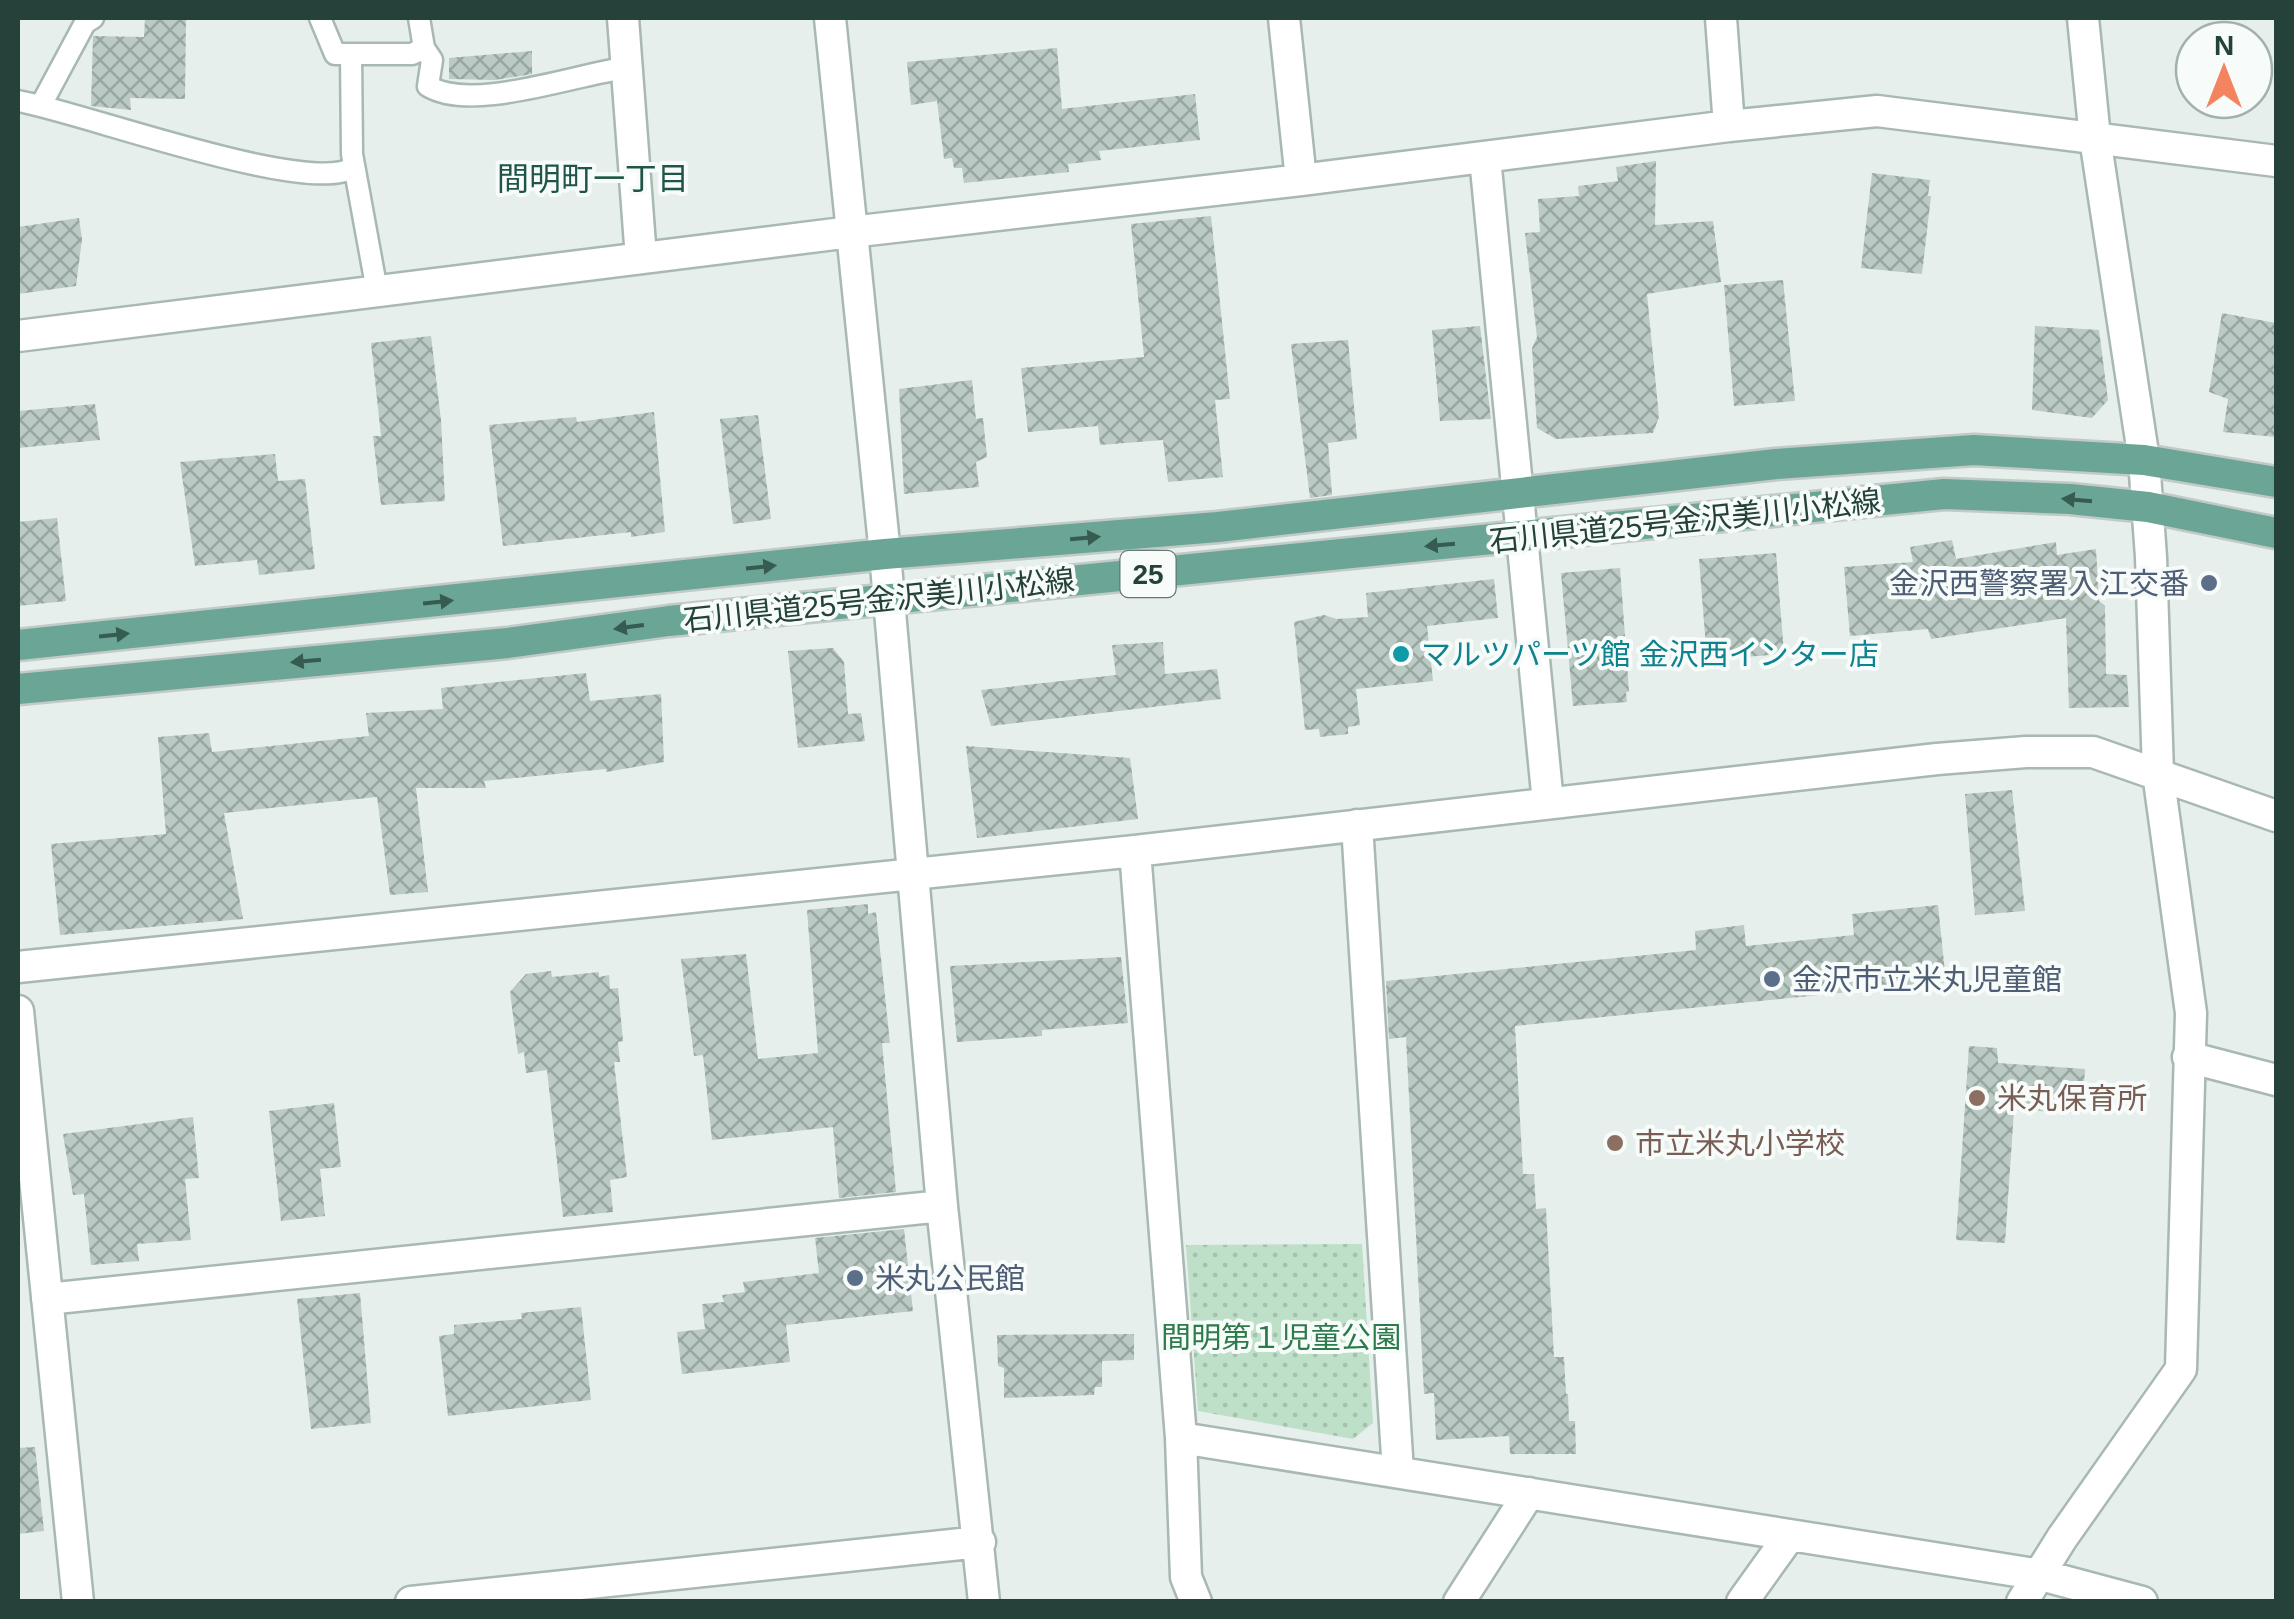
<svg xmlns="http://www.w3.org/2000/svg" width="2294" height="1619" font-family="Helvetica,'Noto Sans JP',sans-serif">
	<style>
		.park { fill: url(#park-dots) }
		.building { fill: url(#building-cross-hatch) }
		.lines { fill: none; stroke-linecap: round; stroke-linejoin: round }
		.service-casing { stroke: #a8b8b2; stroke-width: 25 }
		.minor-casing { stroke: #a8b8b2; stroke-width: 35 }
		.primary-casing { stroke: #c2cac8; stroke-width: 35 }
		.service { stroke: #fff; stroke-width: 20 }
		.minor { stroke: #fff; stroke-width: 30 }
		.primary { stroke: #6aa596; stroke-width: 30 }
		.oneway { fill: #365b51 }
		.service-dot { fill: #5c6f8a; stroke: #f7fbf9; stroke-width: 4 }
		.culture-dot { fill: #0f9aa8; stroke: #f7fbf9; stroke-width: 4 }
		.education-dot { fill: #8d6e63; stroke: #f7fbf9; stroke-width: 4 }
		.labels { text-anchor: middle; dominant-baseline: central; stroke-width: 8; stroke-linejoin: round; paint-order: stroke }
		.shield { fill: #f7fbf9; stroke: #637a73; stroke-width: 2.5 }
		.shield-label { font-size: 28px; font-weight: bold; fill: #24423a }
		.street-label { font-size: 30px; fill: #24423a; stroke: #f7fbf9 }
		.service-label { font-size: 30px; fill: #4e5e75; stroke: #f7fbf9; text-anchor: start }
		.culture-label { font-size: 30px; fill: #0d838f; stroke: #f7fbf9; text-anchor: start }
		.education-label { font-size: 30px; fill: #785e54; stroke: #f7fbf9; text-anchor: start }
		.park-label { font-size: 30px; fill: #2d7a4b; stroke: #f7fbf9 }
		.neighbourhood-label { font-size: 32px; fill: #1f5548; stroke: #f7fbf9 }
	</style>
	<defs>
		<pattern id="park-dots" width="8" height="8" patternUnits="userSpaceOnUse" patternTransform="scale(2.5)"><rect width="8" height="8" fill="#bfe0c8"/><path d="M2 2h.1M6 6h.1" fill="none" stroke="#a4c1ad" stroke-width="1.8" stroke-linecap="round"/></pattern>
		<pattern id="building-cross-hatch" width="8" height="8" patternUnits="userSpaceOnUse" patternTransform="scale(2.5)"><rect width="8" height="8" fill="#bbcac4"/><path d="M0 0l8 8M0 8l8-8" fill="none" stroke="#98a6a0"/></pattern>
	</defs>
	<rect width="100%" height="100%" fill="#e6efeb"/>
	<path class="park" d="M1362,1244L1373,1423L1353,1439L1198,1411L1186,1245Z"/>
	<path class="building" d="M145,18H186L185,99L130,98L131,110L91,106L93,36L144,37Z
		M1057,48L1062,109L1195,94L1200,140L1099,151L1101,160L1068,164L1069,172L964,183L962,168H954L952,158L944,159L937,101L911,105L907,62Z
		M532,51V74L495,80L449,79V58Z
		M1656,161L1655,225L1713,221L1721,282L1647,294L1659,417L1653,433L1556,439L1537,428L1532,348L1537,337L1525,233L1540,232L1538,199L1579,196L1578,186L1618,181L1616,167Z
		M1872,173L1930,180L1928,196H1931L1922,274L1861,268Z
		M1211,216L1230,399L1215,400L1223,477L1168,482L1163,440L1100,445L1098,426L1028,432L1021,368L1144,357L1131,224Z
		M79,218L82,239L76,286L18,294V227Z
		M1783,280L1795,401L1734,406L1724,285Z
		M2222,313L2276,323V437L2223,432L2228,399L2209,392Z
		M1480,326L1491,419L1440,421L1432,330Z
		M2035,326L2099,330L2108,400L2092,418L2032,410Z
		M431,336L441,420L445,501L381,505L373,436H381L371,343Z
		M1348,340L1357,439L1328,443L1332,495L1310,498L1291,344Z
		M972,380L976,419L983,418L987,457L976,462L979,487L904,494L899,389Z
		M95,404L100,440L18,448V411Z
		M654,412L665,532L631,537V532L503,546L489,425L576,417L577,422Z
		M758,415L771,519L733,524L720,419Z
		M275,454L278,481L305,479L315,569L259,575L257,560L195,566L180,462Z
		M57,518L66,601L18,606V522Z
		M1952,540L1956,559L2056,542L2057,555L2096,549L2099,601L2105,606L2106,674L2127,675L2129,707L2069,708L2066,618L1931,639L1928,629L1850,636L1844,567L1913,562L1910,547Z
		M1776,553L1784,654L1707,660L1699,559Z
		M1620,568L1629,691L1626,692L1627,702L1573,706L1561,573Z
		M1494,579L1498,618L1427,626L1433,681L1356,689L1360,725L1348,727V734L1320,737L1319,729L1305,730L1294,622L1324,615L1337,619L1368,617L1366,593Z
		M1163,642L1165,674L1217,669L1221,699L991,726L981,690L1116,675L1112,645Z
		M833,648L844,662L848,714L861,713L865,741L798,748L788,651Z
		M586,673L590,701L661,694L664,762L606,772V769L484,781L486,788H416L428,892L390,895L377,797L224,813L243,919L60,935L51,844L166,834L158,737L209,733L212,752L369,736L366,713L443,709L441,688Z
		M966,746L1130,758L1138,819L977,838Z
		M2012,790L2025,911L1975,915L1965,794Z
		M868,904V914L876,912L890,1043H882L896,1192L839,1198L833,1127L712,1140L703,1055L694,1056L681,959L746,954L758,1059L818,1053L807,910Z
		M1938,905L1946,982L1515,1026L1523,1174H1534L1536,1209L1546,1208L1554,1357H1564L1566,1394H1568L1569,1421H1575L1576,1454H1510L1509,1436L1436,1440L1434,1393L1424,1394L1406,1037L1389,1039L1386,981L1696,950L1695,931L1744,925L1746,946L1854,935L1852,914Z
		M1121,957L1128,1023L1042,1030V1036L957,1042L950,966Z
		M551,971L552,977L599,972V977L609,975L610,989L618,988L623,1041L618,1042L620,1062H614L627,1177L610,1180L613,1212L563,1217L547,1070L526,1073L524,1052L518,1054L510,992L526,974Z
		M1969,1046L1997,1048L1998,1063L2085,1069L2082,1113L2014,1110L2005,1243L1956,1240Z
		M334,1103L341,1167L320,1169L325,1216L281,1221L269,1111Z
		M193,1117L199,1178L185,1179L191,1240L137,1244L139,1261L91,1265L84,1194L73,1195L63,1134Z
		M904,1229L913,1311L786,1325L790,1362L682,1374L677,1332L705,1329L702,1304L724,1302L722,1295L745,1292L743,1282L819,1273L815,1238Z
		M360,1293L371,1423L311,1429L297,1299Z
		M581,1307L591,1400L448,1416L439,1336L454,1334V1325L522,1319L521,1313Z
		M1134,1334V1360L1102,1361V1387H1095L1094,1395L1004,1398V1368L998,1366L997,1335Z
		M35,1447L44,1531L18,1534V1448Z"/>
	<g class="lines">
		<defs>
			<path id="service" d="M320,18L335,54H351L352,154L377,291
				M419,18L424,48L432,60L428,86C472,113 576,74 626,68
				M351,54H412L424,48
				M18,101C82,112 309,197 354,167
				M41,105L85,23L93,18"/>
			<path id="minor" d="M623,18L641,258
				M830,18L885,554L942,1206L984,1602
				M1284,18L1301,180
				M1721,18L1729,126
				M1485,158L1548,803
				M18,336L851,232L1301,180L1729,126L1877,111L2276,161
				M1357,825L1398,1472
				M1135,851L1181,1438L1186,1577L1196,1602
				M18,967L1135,851L1937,759L2026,752H2093L2276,816
				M18,1011L78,1602
				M2188,1057L2276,1080
				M47,1299L942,1206
				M1181,1438L2041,1575L2142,1602
				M411,1602L980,1542
				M1459,1602L1529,1493
				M1742,1602L1790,1535
				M2022,1602L2062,1538L2181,1369L2191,1013L2158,773L2151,557L2144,460L2095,138L2083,18"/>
			<path id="primary" d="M18,645L885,554L1218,527L1776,464L1974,450L2144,460L2276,482
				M18,689L508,643L669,621L1944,494L2070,499L2148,507L2276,533"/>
		</defs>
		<use href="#service" class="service-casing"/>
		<use href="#minor" class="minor-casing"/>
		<use href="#primary" class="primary-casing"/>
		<use href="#service" class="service"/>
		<use href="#minor" class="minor"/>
		<use href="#primary" class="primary"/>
	</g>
	<defs><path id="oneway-solid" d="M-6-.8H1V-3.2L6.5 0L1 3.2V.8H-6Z" transform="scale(2.5)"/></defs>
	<g class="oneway">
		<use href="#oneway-solid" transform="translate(2077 500) rotate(-175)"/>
		<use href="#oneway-solid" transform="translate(1085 538) rotate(-5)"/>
		<use href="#oneway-solid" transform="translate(1440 545) rotate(175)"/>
		<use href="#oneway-solid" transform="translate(761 567) rotate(-6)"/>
		<use href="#oneway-solid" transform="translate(438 602) rotate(-6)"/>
		<use href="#oneway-solid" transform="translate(629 627) rotate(172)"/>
		<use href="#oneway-solid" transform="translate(114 635) rotate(-6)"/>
		<use href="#oneway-solid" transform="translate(306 661) rotate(175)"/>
	</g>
	<g class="service-dot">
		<circle cx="2209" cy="583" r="10"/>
		<circle cx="1772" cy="979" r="10"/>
		<circle cx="855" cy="1278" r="10"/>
	</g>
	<circle class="culture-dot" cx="1401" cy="654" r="10"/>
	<g class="education-dot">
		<circle cx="1977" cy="1098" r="10"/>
		<circle cx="1615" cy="1143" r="10"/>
	</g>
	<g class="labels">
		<rect class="shield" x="1120.5" y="551" width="55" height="46" rx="8"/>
		<g class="shield-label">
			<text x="1148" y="574">25</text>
		</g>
		<g class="street-label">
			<text transform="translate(1685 521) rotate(-6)">石川県道25号金沢美川小松線</text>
			<text transform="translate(879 600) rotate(-6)">石川県道25号金沢美川小松線</text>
		</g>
		<g class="service-label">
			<text x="2189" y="583" text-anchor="end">金沢西警察署入江交番</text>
			<text x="1792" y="979">金沢市立米丸児童館</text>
			<text x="875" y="1278">米丸公民館</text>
		</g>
		<g class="culture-label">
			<text x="1421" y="654">マルツパーツ館 金沢西インター店</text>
		</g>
		<g class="education-label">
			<text x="1997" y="1098">米丸保育所</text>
			<text x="1635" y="1143">市立米丸小学校</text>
		</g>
		<g class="park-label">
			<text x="1281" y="1337">間明第１児童公園</text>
		</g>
		<g class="neighbourhood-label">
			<text x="593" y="179">間明町一丁目</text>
		</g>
	</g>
	<rect width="2294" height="1619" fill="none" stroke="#24423a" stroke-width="40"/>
	<g transform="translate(2224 70)"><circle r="48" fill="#f7fbf9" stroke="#a3b1ad" stroke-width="2.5"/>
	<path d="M0-8L18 38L0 25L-18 38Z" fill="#f4845f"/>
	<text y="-15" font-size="28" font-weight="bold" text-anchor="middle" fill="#24423a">N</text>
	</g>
</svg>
